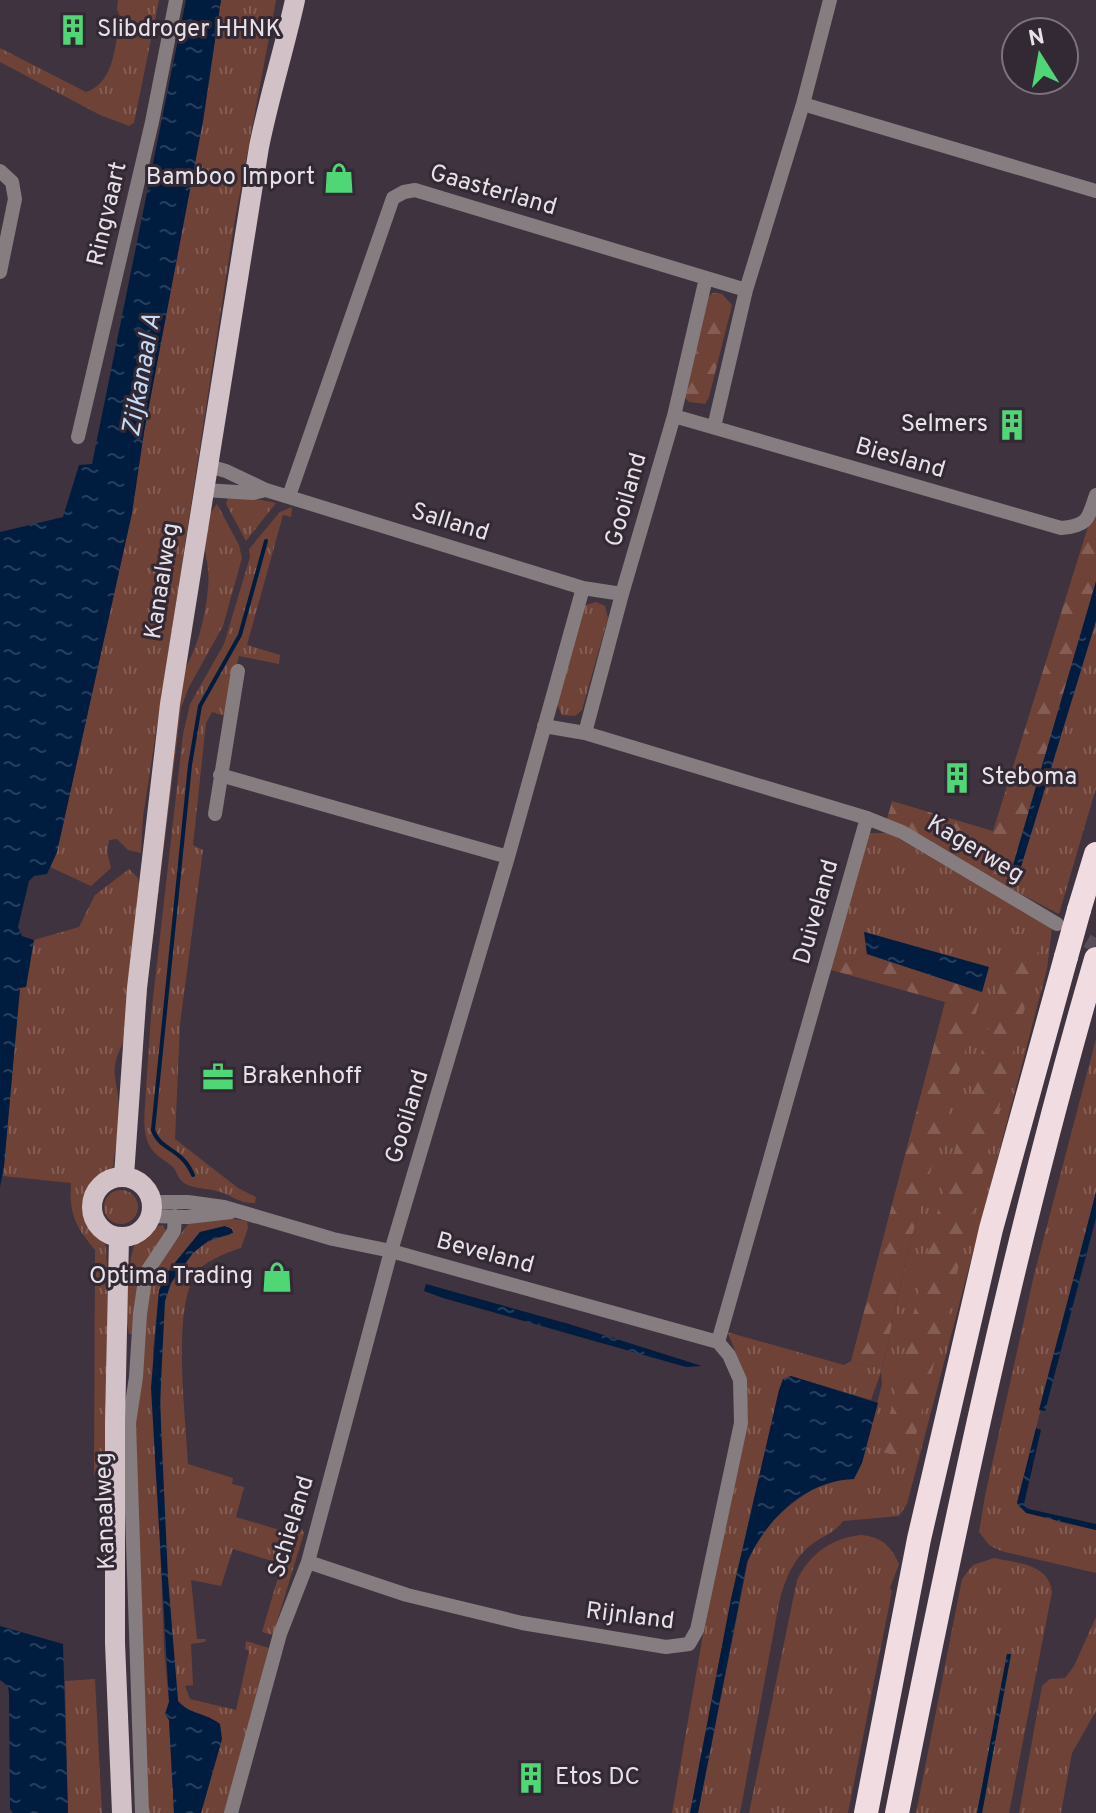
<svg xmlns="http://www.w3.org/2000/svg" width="1096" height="1813" font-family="Overpass,sans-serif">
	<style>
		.grass { fill: url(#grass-tufts) }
		.forest { fill: url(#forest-firs) }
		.water { fill: url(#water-ripples) }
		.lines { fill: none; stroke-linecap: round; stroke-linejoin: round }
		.stream { stroke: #001d40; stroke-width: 4 }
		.minor-tunnel { stroke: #574d58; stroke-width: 14; stroke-dasharray: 14 7; stroke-linecap: butt }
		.minor { stroke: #857d7f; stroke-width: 14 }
		.primary { stroke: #d2c1c6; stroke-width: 20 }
		.motorway { stroke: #f0dce1; stroke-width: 24 }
		.motorway-bridge { stroke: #f0dce1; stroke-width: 24 }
		.labels { text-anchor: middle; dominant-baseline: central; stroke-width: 6; stroke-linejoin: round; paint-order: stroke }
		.poi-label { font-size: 24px; fill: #e7e1e8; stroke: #332934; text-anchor: start }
		.street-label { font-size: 24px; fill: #e7e1e8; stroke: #332934 }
		.water-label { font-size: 26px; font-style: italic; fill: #c3dcfa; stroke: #332934 }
	</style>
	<defs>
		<pattern id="grass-tufts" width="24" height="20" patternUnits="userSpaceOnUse" patternTransform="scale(2)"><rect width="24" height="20" fill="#6f4237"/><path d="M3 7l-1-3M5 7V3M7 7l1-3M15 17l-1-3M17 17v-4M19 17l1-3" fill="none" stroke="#845d54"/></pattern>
		<pattern id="forest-firs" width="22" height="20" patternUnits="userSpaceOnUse" patternTransform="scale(2)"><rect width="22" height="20" fill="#6f4237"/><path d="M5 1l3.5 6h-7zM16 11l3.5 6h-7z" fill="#845d54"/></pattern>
		<pattern id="water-ripples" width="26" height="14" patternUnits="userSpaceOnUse" patternTransform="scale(2)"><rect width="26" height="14" fill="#001d40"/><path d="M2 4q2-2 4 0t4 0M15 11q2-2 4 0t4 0" fill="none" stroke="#253e5c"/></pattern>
	</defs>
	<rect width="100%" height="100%" fill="#3e333f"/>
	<path class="grass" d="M118,0H159L134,123L129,126L100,115L0,62V48L86,92C116,82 115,42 120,16L117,10Z
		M221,0H276L235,219L143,817L141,853L128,850L117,839L109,840L107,852L111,868L91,886L50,867L57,852L132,513L144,432L203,121Z
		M241,496L276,503L246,541L226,504L228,498Z
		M217,504L239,545L242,558L223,626L189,687L181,708L148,978L138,1101L134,1088L180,678C197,650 205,621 208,588C212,554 191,534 217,504Z
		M292,507L291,517L283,515L247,645L280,655L279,664L239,656L225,716L212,712L206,723L193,845L203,850L180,1024L175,1139L238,1188L256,1197L255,1203C240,1204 233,1196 220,1192C209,1188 193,1189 184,1183C178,1179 177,1172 173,1167C169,1163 163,1160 158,1156C142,1143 144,1122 145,1104L151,1016L183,734L190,704L224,644L250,557L249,549L280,512Z
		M596,602L605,606L608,618L582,710L575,716L562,715L556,702L582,610L586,605Z
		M1096,602V788L1059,914L1011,889Z
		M870,833H889L1052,928L1047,969L907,1504L899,1516L843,1521C836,1531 829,1533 818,1540C795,1554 785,1578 779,1603L740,1813H698L748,1561C773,1505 811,1491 862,1462L882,1384L881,1372L871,1400L791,1376L779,1390L731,1599L690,1813H672L702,1640L748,1420C747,1389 741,1360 727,1332L844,1365L851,1361L882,1369L910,1243L988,967L865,932L867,954L849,962L827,958L863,838Z
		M129,869L138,878L140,890L124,1041C107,1074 118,1076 119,1109C120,1127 115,1148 113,1167L91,1188L86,1200L89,1219L103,1237L106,1248L108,1288L109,1446L94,1475L95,1250C75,1226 69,1214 71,1183L3,1176L20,988L26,986L34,940L79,927L95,895Z
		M1096,1039V1192L1017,1503L1020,1508L1060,1522L1096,1530V1573L1001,1551L989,1545L979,1532L985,1496L1034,1275Z
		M104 1207a17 17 0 1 1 34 0a17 17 0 1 1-34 0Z
		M226,1218L247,1221L248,1228L241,1248C228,1252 205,1261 197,1272C171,1307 186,1419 188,1464L233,1478L232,1484L244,1487L236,1517L290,1533L293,1524H299L304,1533L273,1635L262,1632L282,1564L233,1549L221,1586L191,1580L197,1639H206L205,1642L191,1644L193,1685L185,1686L190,1699L236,1710L249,1651L245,1649L246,1641L269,1648L225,1813H201L222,1739L178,1701C168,1593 159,1482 161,1373C161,1345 159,1308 171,1282C182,1259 204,1238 230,1235L225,1226L200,1232L169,1270L159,1290L153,1350L164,1648L169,1702L165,1714L169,1720L174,1813H145L132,1425L145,1308L151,1281L157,1267L189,1223Z
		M163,1225L166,1231C142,1261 139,1297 133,1334H129L125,1313L131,1257L134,1246L154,1226Z
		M861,1535C882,1537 891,1546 899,1564L890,1588L892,1591L848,1813H749L797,1580C810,1554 831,1538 861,1535Z
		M994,1558C1016,1563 1049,1563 1052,1592L1009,1813H982L1011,1655L1007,1654L977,1813H916L962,1579L973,1565Z
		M1096,1617V1711L1072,1753L1061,1813H1019L1042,1686L1050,1679L1065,1678L1074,1666Z
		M95,1679L102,1813H68L65,1681Z"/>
	<path class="forest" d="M713,293L722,294L732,305L709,397L705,404L689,402L684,397L709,296Z
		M1096,507V602L1011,889L887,819L892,801L993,831L1091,517Z
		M1015,931L1040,946L910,1458L881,1452L936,1218Z
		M867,954L982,992L910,1243L882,1369L851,1361L945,1002L824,968L827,958L849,962Z"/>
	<path class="water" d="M186,0H221L203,121L144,432L132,513L57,852L47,874L34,876L29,881L18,927L22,936L34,940L26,987L20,988L4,1166L0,1187V532L63,517L79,465L92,464Z
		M1096,581V621L1021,867L1013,865Z
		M864,932L989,967L982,992L867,954Z
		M1096,1192V1218L1045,1411L1039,1410Z
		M225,1226L232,1229L233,1233L208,1241L193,1253L171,1283L165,1301L160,1402L168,1578L178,1701C188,1714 207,1713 220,1724L222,1739L201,1813H174L169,1720L165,1714L169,1702L151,1388L159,1290L169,1270L200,1232Z
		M426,1284L569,1324L702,1366L686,1367L443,1298L424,1291Z
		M791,1376L878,1403L862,1463L854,1479C805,1481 767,1518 747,1562L698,1813H690L731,1599L779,1390L783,1379Z
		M1036,1428L1041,1430L1024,1504L1029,1509L1096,1524V1530L1026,1513L1017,1503Z
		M0,1626L63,1644L68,1813H13L10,1809L9,1694L8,1686L0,1680Z
		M1007,1654H1011L985,1797L982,1813H977Z"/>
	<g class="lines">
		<path class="stream" d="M193,1175C181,1147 160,1151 153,1130L190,765L200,706L240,635L266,541"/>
		<path class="minor-tunnel" d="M1069,930L1096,946"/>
		<path class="minor" d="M803,104L1096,191
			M0,171L12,182L15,199L0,272
			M674,416L1061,528C1088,526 1088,519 1096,495
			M714,427L746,290L803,104L830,0
			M78,437L152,122L176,0
			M208,466L226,471L266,490L583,588L622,594
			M204,490L253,493L266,490
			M289,496L393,198L404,192L415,190L746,290
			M544,726L585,733L867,818L718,1342
			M585,733L622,594L674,416L706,278
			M220,775L508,857
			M215,814L238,671
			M867,818L902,832L1057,924
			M152,1202H188L224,1207L333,1239L391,1251L718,1342
			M151,1216L188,1217L231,1212
			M308,1562L407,1595L522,1623L666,1647L689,1644L697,1630L741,1423L740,1380L729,1355L718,1342
			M142,1813L129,1423L136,1377L140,1314L146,1273L174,1231L175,1216
			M231,1813L280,1634L308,1562L391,1251L508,857L583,588"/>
		<path class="primary" d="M124,1176L137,988L170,704L259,147C269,97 284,50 295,0
			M92 1207a30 30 0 1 1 60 0a30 30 0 1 1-60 0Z
			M119,1238L115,1423V1643L122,1813"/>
		<path class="motorway" d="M1079,910L1096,854
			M866,1813L919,1539L991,1229L1066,957
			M897,1813C954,1527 1014,1240 1096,959"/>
		<path class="motorway-bridge" d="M1066,957L1079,910"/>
	</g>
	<defs>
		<symbol id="building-bare" viewBox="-9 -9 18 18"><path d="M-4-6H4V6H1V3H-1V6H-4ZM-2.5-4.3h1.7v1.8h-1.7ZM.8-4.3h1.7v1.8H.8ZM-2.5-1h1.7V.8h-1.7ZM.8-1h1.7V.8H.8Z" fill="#4fd675" stroke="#332934" stroke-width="2.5" paint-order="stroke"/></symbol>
		<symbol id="shop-bare" viewBox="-9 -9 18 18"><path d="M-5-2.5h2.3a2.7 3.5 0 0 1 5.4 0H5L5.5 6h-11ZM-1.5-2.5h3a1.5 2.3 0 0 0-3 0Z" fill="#4fd675" stroke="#332934" stroke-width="2.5" paint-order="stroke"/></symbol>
		<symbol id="office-bare" viewBox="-9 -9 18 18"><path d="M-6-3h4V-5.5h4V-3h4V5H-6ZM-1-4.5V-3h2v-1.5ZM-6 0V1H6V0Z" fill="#4fd675" stroke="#332934" stroke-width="2.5" paint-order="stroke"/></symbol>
	</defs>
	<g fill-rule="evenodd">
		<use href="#building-bare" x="51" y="8" width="44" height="44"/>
		<use href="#shop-bare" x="317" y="156" width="44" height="44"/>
		<use href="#building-bare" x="990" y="403" width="44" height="44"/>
		<use href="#building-bare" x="935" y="756" width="44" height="44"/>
		<use href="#office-bare" x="196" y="1055" width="44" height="44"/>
		<use href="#shop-bare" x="255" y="1255" width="44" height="44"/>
		<use href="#building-bare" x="509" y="1756" width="44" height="44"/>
	</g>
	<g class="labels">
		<g class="poi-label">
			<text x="97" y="30">Slibdroger HHNK</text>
			<text x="315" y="178" text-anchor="end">Bamboo Import</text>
			<text x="988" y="425" text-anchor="end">Selmers</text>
			<text x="981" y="778">Steboma</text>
			<text x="242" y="1077">Brakenhoff</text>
			<text x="253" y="1277" text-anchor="end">Optima Trading</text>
			<text x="555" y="1778">Etos DC</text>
		</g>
		<g class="street-label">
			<text transform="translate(493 191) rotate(16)">Gaasterland</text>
			<text transform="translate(108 214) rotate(-77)">Ringvaart</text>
			<text transform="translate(900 459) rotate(16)">Biesland</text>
			<text transform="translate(627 500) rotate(-74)">Gooiland</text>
			<text transform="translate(450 523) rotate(17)">Salland</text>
			<text transform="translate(163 581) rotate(-81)">Kanaalweg</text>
			<text transform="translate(975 850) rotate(31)">Kagerweg</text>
			<text transform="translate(817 912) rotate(-74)">Duiveland</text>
			<text transform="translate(408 1117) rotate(-73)">Gooiland</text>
			<text transform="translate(485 1254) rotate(15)">Beveland</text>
			<text transform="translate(106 1511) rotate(-92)">Kanaalweg</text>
			<text transform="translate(292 1527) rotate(-73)">Schieland</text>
			<text transform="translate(630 1617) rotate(7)">Rijnland</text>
		</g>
		<g class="water-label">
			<text transform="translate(143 375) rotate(-80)">Zijkanaal A</text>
		</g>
	</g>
	<g transform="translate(1040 56) rotate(349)"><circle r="38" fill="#332934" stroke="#7b737c" stroke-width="2"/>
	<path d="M0-6L14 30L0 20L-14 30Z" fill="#4fd675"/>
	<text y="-12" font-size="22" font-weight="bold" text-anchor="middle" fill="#e7e1e8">N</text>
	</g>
</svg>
